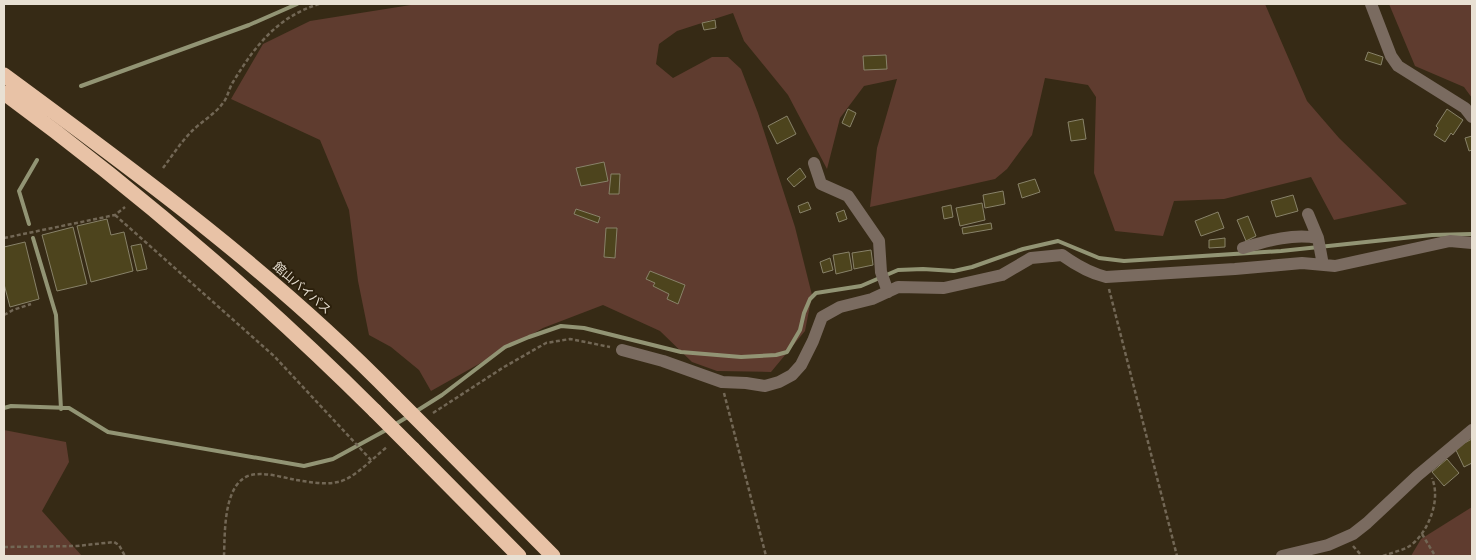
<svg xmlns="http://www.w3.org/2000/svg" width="1476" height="560" font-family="Roboto,'Noto Sans JP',sans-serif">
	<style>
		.green { fill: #5f3c2f }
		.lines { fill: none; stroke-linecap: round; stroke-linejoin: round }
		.stream { stroke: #929474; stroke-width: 4 }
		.building { fill: #4d441d; stroke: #888269 }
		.path { stroke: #726755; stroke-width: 2.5; stroke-dasharray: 4 2.5; stroke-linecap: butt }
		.minor { stroke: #7a6b60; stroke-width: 12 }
		.highway { stroke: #e8c2a6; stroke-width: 15 }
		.highway-bridge { stroke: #e8c2a6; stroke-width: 15 }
		.labels { text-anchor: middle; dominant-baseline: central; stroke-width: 4; stroke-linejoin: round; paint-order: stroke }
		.street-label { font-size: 12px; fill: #e8e0d3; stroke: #2c200c }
	</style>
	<rect width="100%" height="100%" fill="#362a15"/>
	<path class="green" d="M417,4H1265L1307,101L1339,138L1407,204L1334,220L1311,177L1224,199L1174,201L1163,236L1115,231L1094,173L1096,97L1088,85L1045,78L1032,135L1007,169L995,179L870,207L877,148L897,79L864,86L840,118L827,169L788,95L744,41L733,13L677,31L659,44L656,64L673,78L712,57H728L741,69L758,113L795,227L812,295L805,331L771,372L717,371L692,362L660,331L603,305L543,328L431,391L419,370L391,347L369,335L358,281L349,210L320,140L231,99L263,44L310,21Z
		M1389,4H1472V98L1464,87L1415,66Z
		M4,430L66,442L69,462L42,511L82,556H4Z
		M1472,507V556H1411L1421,539Z"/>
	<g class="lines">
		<path class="stream" d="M81,86L249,25L297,4
			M29,224L19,191L37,160
			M33,238L56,315L61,409
			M4,408L11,406L69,408L108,432L304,466L333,459L388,429
			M415,412L442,395L505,347L529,337L561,326L584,328L681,352L741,357L776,355L787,352L800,330L804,313L810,299L816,293L861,286L898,270L923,269L954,271L972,267L1023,249L1058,241L1099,258L1124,261L1281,251L1432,235L1472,234
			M394,425L409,416"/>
	</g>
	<path class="building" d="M715,20L716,28L704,30L702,23Z
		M1368,52L1383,57L1381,65L1365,60Z
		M886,55L887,69L864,70L863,56Z
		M848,109L856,113L850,127L842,123Z
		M1447,109L1463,120L1453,135L1451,133L1445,142L1434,135L1438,128L1436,126Z
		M787,116L796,134L777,144L768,126Z
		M1083,119L1086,139L1071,141L1068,122Z
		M1472,136V150L1469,151L1465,138Z
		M604,162L608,181L581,186L576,168Z
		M800,168L806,177L794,187L787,179Z
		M611,174H620L619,194H609Z
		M1035,179L1040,192L1022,198L1018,184Z
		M1003,191L1005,204L985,208L983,195Z
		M1293,195L1298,211L1276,217L1271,201Z
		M808,202L811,209L800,213L798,206Z
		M982,203L985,220L960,226L956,208Z
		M951,205L953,217L944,219L942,207Z
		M576,209L600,217L598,223L574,214Z
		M844,210L847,219L839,222L836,213Z
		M1218,212L1224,228L1201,236L1195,221Z
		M1248,216L1256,236L1246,241L1237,220Z
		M107,219L111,235L124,232L133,271L91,282L77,226Z
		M991,223L992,229L963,234L962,228Z
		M73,227L87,284L57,291L42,235Z
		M606,228H617L615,258L604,257Z
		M1225,238V247L1209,248V240Z
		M25,242L39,299L10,307L4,284V247Z
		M141,244L147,269L137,271L131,246Z
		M871,250L873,265L854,269L852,253Z
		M849,252L852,270L836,274L833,255Z
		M830,258L833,270L823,273L820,262Z
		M650,271L685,285L678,304L667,299L669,294L653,286L655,283L646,279Z
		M1472,439V463L1464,467L1455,448Z
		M1447,459L1459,473L1444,486L1432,472Z"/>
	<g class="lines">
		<path class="path" d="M163,168C172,156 181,142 192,131C201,122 215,114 223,103C228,97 229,88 233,82C255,46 277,17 319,4
			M115,215L274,356L371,460
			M4,238L115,215L125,207
			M1109,289L1177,556
			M4,315L13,310L31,304
			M724,393L766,556
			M433,413L504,367L546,343L570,339L610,347
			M1422,534L1434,554
			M1353,546L1362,556
			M4,547L77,546L114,542L119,545L125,556
			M224,556C225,533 223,482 251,475C265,472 282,477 296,480C310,482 324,485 338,482C354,479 374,457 387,447
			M1383,556C1391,553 1400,551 1408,547C1424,538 1436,511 1435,493C1435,488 1434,483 1432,478"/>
		<path class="minor" d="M1371,4L1391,56L1398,66L1465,108L1472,117
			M814,163L821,184L848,196L879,241L881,272L888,292
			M1308,214L1318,238
			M1243,248C1267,241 1293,233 1318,238L1323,265
			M622,350L663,361L722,382L746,383L765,386L779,382L792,375L801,365L813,341L822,317L840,307L872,299L898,287L944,288L1002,275L1031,258L1062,255C1076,265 1090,273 1106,277L1235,269L1302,263L1335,266L1450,241L1472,243
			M1282,556L1328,545L1353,534L1367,523L1417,476L1472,430"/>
		<path class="highway" d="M4,75C140,175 276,275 394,396
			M4,93C136,190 259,296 375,411
			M433,435L553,556
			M413,449L519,556"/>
		<path class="highway-bridge" d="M394,396L433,435
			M375,411L413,449"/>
	</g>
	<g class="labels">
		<g class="street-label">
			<text transform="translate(302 288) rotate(41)">館山バイパス</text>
		</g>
	</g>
	<rect width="1476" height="560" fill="none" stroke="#e8e0d3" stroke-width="10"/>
</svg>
